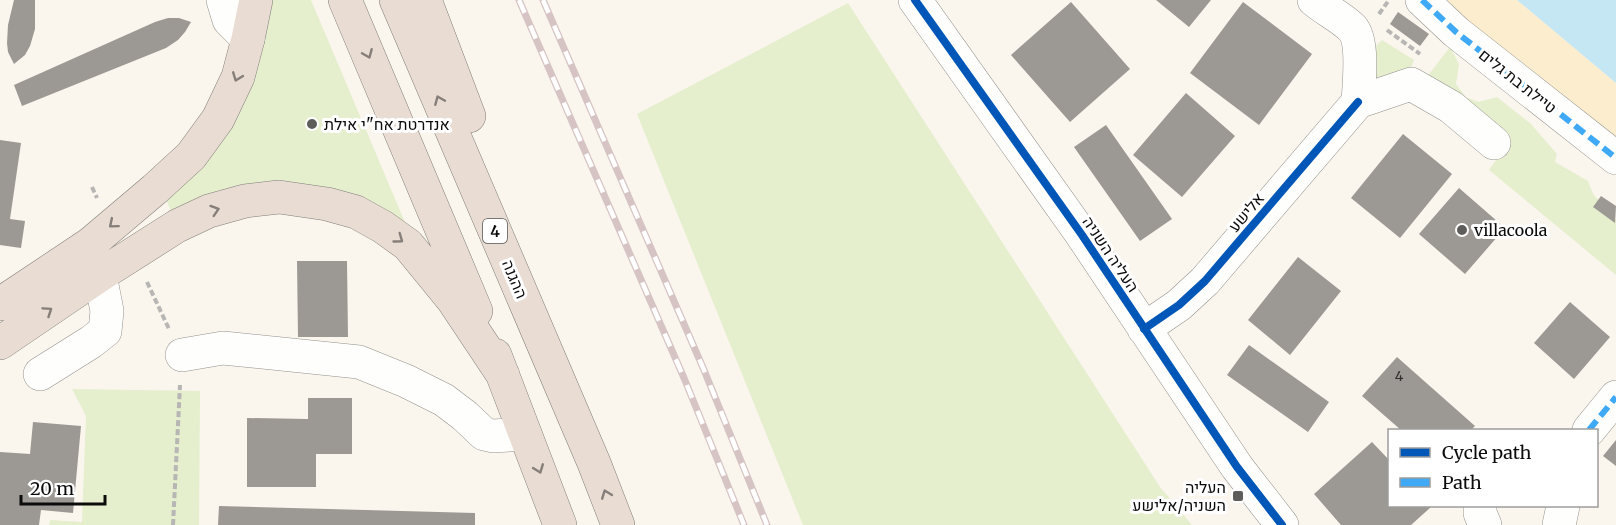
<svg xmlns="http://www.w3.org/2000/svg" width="1616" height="525" font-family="Merriweather,Heebo,serif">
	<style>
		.green { fill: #e5eecd }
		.sand { fill: #fbedce }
		.water { fill: #c4e7f3 }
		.building { fill: #9c9894 }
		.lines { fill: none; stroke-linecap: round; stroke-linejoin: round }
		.minor-casing { stroke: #93918d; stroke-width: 34 }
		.highway-casing { stroke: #807e7a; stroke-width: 34 }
		.path { stroke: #b7b6b5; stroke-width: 4; stroke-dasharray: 6 3; stroke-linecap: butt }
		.minor { stroke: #fefefc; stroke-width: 33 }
		.highway { stroke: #e9dcd3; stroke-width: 33 }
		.rail-casing { stroke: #d6c4c5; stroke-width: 7 }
		.rail { stroke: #fff; stroke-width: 4.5; stroke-dasharray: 14; stroke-linecap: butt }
		.quiet { stroke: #3fa9f5; stroke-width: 6; stroke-dasharray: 12 6; stroke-linecap: butt }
		.cycleway-casing { stroke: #fff; stroke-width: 11 }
		.cycleway { stroke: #0057b8; stroke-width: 8 }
		.oneway { stroke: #857e79 }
		.poi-dot { fill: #5f5d5a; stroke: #fff; stroke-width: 2 }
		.labels { text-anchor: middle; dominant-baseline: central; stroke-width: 6; stroke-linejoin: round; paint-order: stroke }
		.number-label { font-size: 14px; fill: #2f2e2d }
		.shield { fill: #fff; stroke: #545454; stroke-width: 1.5 }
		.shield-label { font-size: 15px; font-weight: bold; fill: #0b0b0b }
		.street-label { font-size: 16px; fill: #0b0b0b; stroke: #fff }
		.poi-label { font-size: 16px; fill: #0b0b0b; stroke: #fff; text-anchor: start }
	</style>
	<rect width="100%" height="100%" fill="#faf6ed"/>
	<path class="green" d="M267,0H311L412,239L377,210L174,217L164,196Z
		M848,3L1160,487L1192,525H803L637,114Z
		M1382,40L1414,60L1408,76L1373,80L1377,72L1376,46Z
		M1450,47L1459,64L1456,84L1466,97L1478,102L1497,97L1531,124L1557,154L1555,162L1588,181L1593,194L1616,220V275L1489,170L1511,139L1426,78Z
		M72,389L200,391L199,525H49L50,520L82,522L86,416Z"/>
	<path class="sand" d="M1437,0H1517L1616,83V147Z"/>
	<path class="water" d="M1517,0H1616V83Z"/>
	<path class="building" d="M14,0H35V29L30,46L25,55L14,64L8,52L7,43L8,25Z
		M1156,0H1211L1189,27Z
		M1071,2L1130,69L1070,122L1011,55Z
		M1243,2L1312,54L1259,125L1190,73Z
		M1398,12L1429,34L1420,46L1390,24Z
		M168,18H179L191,22L185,32L178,40L166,48L22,106L14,85L155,22Z
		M1186,93L1235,136L1182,197L1133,155Z
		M1106,125L1172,219L1140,241L1074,147Z
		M1403,134L1452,174L1400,238L1351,198Z
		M0,140L21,143L10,219L25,221L21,248L0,245Z
		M1459,188L1505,228L1465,274L1419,234Z
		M1601,196L1616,206L1615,223L1593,207Z
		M1298,257L1341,291L1290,355L1248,320Z
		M297,261H347L348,337H298Z
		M1570,302L1610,337L1574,379L1534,343Z
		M1249,345L1329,402L1308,432L1227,375Z
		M1397,357L1475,426L1471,430H1401L1362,396Z
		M308,398H352V454H316V487H247V418L308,419Z
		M33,422L81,426L73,513L41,510L39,525H0V452L30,454Z
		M1616,440V466L1603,456Z
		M1372,442L1390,461V506H1429L1431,507L1411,525H1341L1314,494Z
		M219,506L475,513V525H218Z"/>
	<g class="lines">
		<defs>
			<path id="minor" d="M223,0L229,20L248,39
				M915,0L1082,235L1237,467L1282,525
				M1314,0C1326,10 1342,18 1352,28C1364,41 1359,84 1358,102
				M1422,0L1456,32L1616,158
				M1358,102L1411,84L1451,107L1494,143
				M1144,329L1179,305L1205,281L1358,102
				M182,355L223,348L359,362L406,381L444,400L465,416L484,434L493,436L525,434
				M40,374L91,342L105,331L107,311L100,275
				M1589,430L1616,397
				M1480,506V513L1485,525
				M1559,525L1563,506"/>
			<path id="highway" d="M345,0L476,311
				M396,0L594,463L618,525
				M425,0L469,116
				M0,304L90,244L155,189L191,156L218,119L238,77L248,39L256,0
				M0,343L100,275L177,226L209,211L245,201L279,197L327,204L356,212L383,227L408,245L453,300L503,375
				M495,355L560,525"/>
		</defs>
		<use href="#minor" class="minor-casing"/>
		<use href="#highway" class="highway-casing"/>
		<path class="path" d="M1379,14L1389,0
			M1387,30L1420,54
			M92,187L97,198
			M147,282L169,329
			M173,525L180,385"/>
		<use href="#minor" class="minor"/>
		<use href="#highway" class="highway"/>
		<defs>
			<path id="rail" d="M519,0L684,378L744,525
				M543,0L704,370L767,525"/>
		</defs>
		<use href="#rail" class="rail-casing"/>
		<use href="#rail" class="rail"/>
		<path class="quiet" d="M1422,0L1456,32L1616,158
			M1589,430L1616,397"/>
		<defs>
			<path id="cycleway" d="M915,0L1082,235L1237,467L1282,525
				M1144,329L1179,305L1205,281L1358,102"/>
		</defs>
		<use href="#cycleway" class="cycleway-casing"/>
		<use href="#cycleway" class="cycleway"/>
	</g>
	<defs><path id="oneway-chevron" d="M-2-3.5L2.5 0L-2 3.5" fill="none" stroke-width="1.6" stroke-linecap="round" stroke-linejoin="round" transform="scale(1.5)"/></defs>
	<g class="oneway">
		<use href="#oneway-chevron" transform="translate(368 54) rotate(67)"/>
		<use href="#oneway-chevron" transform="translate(237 77) rotate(111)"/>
		<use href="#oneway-chevron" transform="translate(439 100) rotate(-113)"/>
		<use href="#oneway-chevron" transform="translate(215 210) rotate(-18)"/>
		<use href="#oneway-chevron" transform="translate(113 224) rotate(140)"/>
		<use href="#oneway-chevron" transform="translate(399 239) rotate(36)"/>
		<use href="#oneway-chevron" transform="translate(48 311) rotate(-34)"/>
		<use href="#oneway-chevron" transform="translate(539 469) rotate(69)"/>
		<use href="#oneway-chevron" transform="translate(606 494) rotate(-111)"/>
	</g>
	<g class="poi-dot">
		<circle cx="312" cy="124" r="6"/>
		<circle cx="1462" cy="230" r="6"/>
		<rect x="1232" y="490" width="12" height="12" rx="3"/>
	</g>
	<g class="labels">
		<g class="number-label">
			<text x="1399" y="376">4</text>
		</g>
		<rect class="shield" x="483" y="219" width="24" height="24" rx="4.5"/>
		<g class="shield-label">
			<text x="495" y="231">4</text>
		</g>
		<g class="street-label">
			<text transform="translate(1518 81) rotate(38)">טיילת בת גלים</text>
			<text transform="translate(1246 212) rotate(-50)">אלישע</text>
			<text transform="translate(1111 254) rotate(56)">העליה השניה</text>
			<text transform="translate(515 279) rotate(67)">ההגנה</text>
		</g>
		<g class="poi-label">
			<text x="324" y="124">אנדרטת אח"י אילת</text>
			<text x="1474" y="230">villacoola</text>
			<text x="1226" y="487" text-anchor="end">העליה<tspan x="1226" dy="18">השניה/אלישע</tspan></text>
		</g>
	</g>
	<rect x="1388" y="429" width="210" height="78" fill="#ffffff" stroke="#9d9d9d" stroke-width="1.5"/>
	<rect x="1400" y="448" width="30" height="9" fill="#0057b8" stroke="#9d9d9d" stroke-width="1.5"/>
	<text x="1442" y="459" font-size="18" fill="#0b0b0b">Cycle path</text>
	<rect x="1400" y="478" width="30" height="9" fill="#3fa9f5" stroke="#9d9d9d" stroke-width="1.5"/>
	<text x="1442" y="489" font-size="18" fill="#0b0b0b">Path</text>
	<path d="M21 495v9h84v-9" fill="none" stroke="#0b0b0b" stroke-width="3"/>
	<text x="30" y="495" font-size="18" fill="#0b0b0b" stroke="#ffffff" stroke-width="4.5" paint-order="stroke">20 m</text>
</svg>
